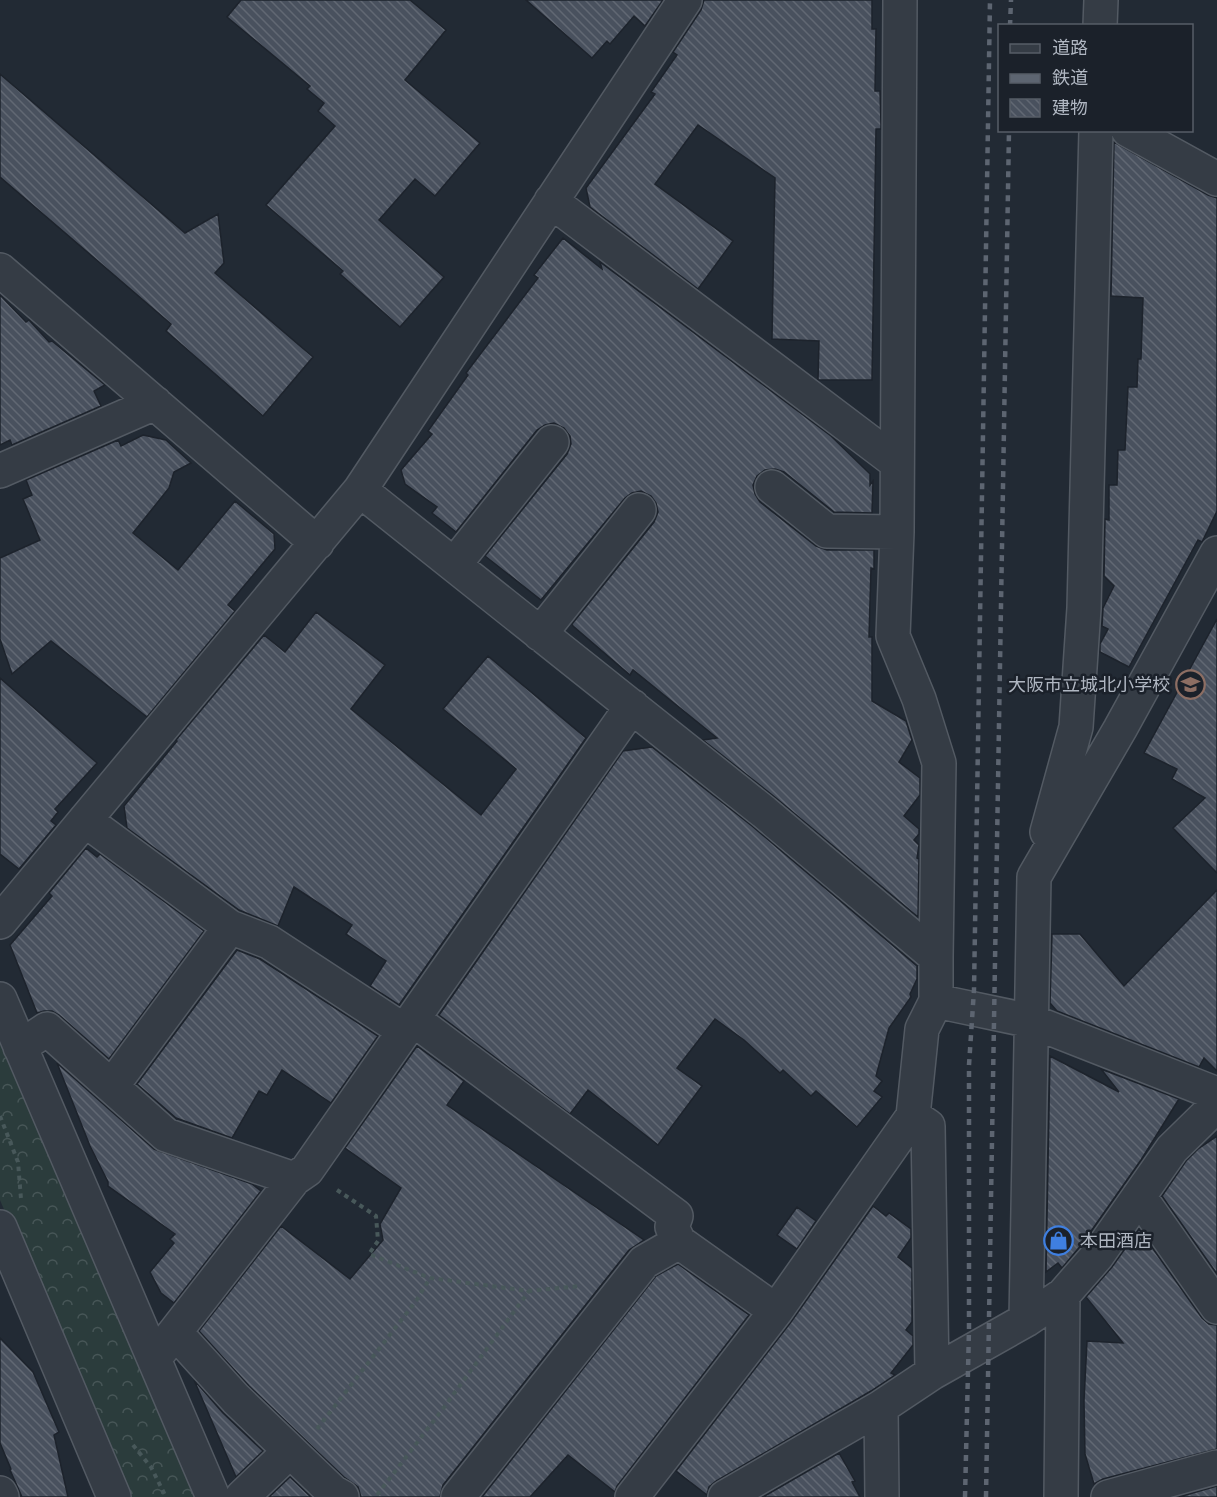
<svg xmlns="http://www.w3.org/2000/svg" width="1217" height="1497" font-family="'Public Sans','Noto Sans JP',sans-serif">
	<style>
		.forest { fill: url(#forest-crowns) }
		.building { fill: url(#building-back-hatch); stroke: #1d232c; stroke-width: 1.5 }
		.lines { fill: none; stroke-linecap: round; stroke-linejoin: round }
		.minor-casing { stroke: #535a63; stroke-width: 36 }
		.path { stroke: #48585a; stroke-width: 4; stroke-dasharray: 4.5 4.5; stroke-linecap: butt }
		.minor { stroke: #353c45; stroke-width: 33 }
		.rail { stroke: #5d6571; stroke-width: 4.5; stroke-dasharray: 6 6; stroke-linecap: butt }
		.labels { text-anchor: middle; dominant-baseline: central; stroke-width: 5; stroke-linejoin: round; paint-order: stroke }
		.poi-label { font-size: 18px; fill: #b0b7c2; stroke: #1b212a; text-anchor: end }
	</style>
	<defs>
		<pattern id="forest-crowns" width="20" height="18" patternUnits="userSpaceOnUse" patternTransform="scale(1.5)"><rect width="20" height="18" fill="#2b3c3c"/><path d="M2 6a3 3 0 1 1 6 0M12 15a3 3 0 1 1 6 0" fill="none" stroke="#475657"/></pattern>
		<pattern id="building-back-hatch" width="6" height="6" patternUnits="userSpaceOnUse" patternTransform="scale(1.5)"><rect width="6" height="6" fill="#49515e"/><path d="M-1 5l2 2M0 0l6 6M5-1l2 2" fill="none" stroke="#616873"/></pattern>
	</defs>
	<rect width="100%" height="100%" fill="#222a34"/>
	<path class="forest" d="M0,1019L203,1497H127L0,1200Z"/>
	<path class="building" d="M241,0H410L446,30L405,80L480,143L435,196L415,179L379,220L444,277L400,327L340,274L343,271L266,205L335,126L318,111L324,103L307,89L310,86L227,17Z
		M526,0H663L645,26L634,16L610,44L607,41L592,58Z
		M704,0H872V29H876L875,91H880L881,124V129H876L872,380H818L819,341L772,339L775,178L698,125L655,184L733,241L698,289L590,207L586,188L655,94L651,92L677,55L673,52L701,10Z
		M0,74L185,233L218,214L224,263L215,273L313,357L263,416L166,331L171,324L0,177Z
		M1114,142L1208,195L1217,198V511L1202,542L1198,540L1129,667L1100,652V644L1108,629L1102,626L1103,608L1114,586L1104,576L1105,519L1109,520V485H1117L1118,450H1125L1128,387H1137L1138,359H1141L1143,298L1111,296Z
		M563,238L602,269L600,262L831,436L870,474V485L873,481L872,513L834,512L784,472L775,469L765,470L757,476L753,485L755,494L760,502L816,546L827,550H874V569L871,568L869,637H872V701L906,721L912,740L899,762L920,778V795L904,816L919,829V834L914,840L919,845L917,858L919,859L918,917L776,798L703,740L717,738L633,670L630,675L573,626L572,624L654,522L658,512L656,503L651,496L641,491L632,493L625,498L541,600L485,556L567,454L571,444L570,436L564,428L554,423L545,425L537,430L456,532L432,513L437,507L405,484L401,470L432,434L428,431L468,375L466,373L538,278L534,275Z
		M0,295L26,322L29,320L49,342L52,341L105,385L94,391L101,406L12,445L10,440L0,445Z
		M143,435L166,440L191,463L174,472L169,488L133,533L178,570L235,501L274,534L275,549L228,605L235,611L147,717L51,641L12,674L0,639V558L40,540L23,499L32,495L26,480L118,440L121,446Z
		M316,612L385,665L351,709L481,815L516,769L443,709L488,656L586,738L399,1005L370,986L386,961L346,934L352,925L294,887L278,926L239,910L127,828L124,806L177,741L176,740L264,635L285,652Z
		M1217,619V873L1173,828L1205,798L1172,779L1177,769L1144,753Z
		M0,678L97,763L55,809L58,812L51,821L56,825L19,869L0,854Z
		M652,747L752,826L917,966V979L910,994L911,997L889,1028L876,1076L882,1081L874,1091L882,1097L857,1127L816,1091L811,1096L783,1070L780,1073L744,1040L715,1019L677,1068L702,1086L658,1145L588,1090L570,1114L439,1015L623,751Z
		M86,848L97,857L100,854L204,931L109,1059L59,1015L52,1011H44L37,1013L10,945L52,896L49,893Z
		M1217,890V1071L1204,1058L1199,1067L1057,1011L1050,1003L1052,934H1080L1124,986Z
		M237,950L260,959L378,1036L331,1103L282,1070L267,1095L259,1091L232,1138L176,1118L137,1084Z
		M417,1046L464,1081L447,1105L644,1240L629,1250L443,1485L440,1497H361L358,1487L344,1477L249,1386L199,1331L281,1226L350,1279L383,1240L380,1224L401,1188L345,1148Z
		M1050,1056L1119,1092L1101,1069L1179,1099L1141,1160L1082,1244L1062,1268L1058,1263L1046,1272Z
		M57,1063L154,1149L252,1184L261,1191L174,1303L161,1293L150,1272L174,1243L170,1239L175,1234L108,1186V1182L90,1146Z
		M1217,1136V1274L1162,1196L1186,1161L1198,1149Z
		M873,1206L886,1216L889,1213L911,1229V1238L898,1257L912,1268V1322L906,1330L913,1336V1345L891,1373L895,1375L871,1391L716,1481L709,1487L707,1495L676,1471L791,1322Z
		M797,1207L816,1221L797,1249L777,1235Z
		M1139,1229L1202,1318L1209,1324L1217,1325V1449L1103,1479L1094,1484L1085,1454L1084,1401L1087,1341L1123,1343L1086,1297L1112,1267Z
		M678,1264L749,1315L617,1486L615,1492L568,1455L530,1497H482L656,1276Z
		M0,1338L33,1372L59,1432L54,1435L68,1497H22L10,1470L11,1469L0,1443Z
		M194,1380L223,1413L263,1451L236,1477Z
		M839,1453L855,1481L852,1482L860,1497H763Z
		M290,1477L311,1497H269Z
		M1217,1486V1497H1179Z"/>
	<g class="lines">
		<defs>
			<path id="minor" d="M900,0L897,532L893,636L919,699L939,763L936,957
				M1100,26L1101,0
				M1128,130L1217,179
				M551,201L896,462
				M0,270L317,543
				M0,471L155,403
				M772,487L827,531L897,532
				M360,490L764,812L936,957V1001L1031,1021L1217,1094
				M454,565L552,442
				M540,634L639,510
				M85,820L230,927L269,942L403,1030
				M1047,832L1076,727L1084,608L1096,130
				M0,922L360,490L685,0
				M0,999L213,1497
				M413,1019L676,1216L672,1227L679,1242L776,1311
				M20,1047L47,1029L166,1135L294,1179
				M112,1086L230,927
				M913,1116L928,1126L932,1373
				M1139,1196L1217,1307
				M0,1227L114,1497
				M1026,1320L1034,877L1120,729L1217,553
				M175,1332L236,1399L333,1492L342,1497
				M154,1359L294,1179L307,1170L632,706
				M881,1407L882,1497
				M0,1493L2,1497
				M242,1497L290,1451
				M458,1497L644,1262L679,1242
				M632,1497L776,1311L913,1116L922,1029L936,1001
				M725,1497L881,1407L932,1373L1026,1320L1063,1295L1097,1256L1172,1149L1217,1105
				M1061,1497L1063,1295
				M1108,1497L1217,1467"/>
		</defs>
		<use href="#minor" class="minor-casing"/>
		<path class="path" d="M0,1116L18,1162L21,1199
			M337,1190L376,1216L378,1241L369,1254L430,1278L529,1291L580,1286
			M317,1429L416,1301L430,1278
			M133,1445L151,1467L166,1497
			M377,1495L442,1410L529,1291"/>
		<use href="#minor" class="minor"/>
		<path class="rail" d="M1010,26L1011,0
			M965,1497L969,1329V1065L974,990L990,0
			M986,1497L1009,130"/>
	</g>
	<defs>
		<symbol id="school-ring" viewBox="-11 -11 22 22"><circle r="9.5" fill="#1b212a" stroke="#8d6e63" stroke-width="1.5"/><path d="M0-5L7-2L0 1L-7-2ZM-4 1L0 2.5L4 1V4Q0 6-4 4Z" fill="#8d6e63"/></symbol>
		<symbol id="shop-ring" viewBox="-11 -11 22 22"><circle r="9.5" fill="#1b212a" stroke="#3f7fe0" stroke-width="1.5"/><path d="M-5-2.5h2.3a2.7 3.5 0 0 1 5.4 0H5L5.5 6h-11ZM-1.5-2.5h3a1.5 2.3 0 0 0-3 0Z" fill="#3f7fe0"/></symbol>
	</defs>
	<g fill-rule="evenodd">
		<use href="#school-ring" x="1174" y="668" width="33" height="33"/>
		<use href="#shop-ring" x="1042" y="1224" width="33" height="33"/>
	</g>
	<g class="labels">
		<g class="poi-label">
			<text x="1170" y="684">大阪市立城北小学校</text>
			<text x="1080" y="1240" text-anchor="start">本田酒店</text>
		</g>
	</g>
	<rect x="998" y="24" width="195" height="108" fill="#1b212a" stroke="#575d67" stroke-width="1.5"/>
	<rect x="1010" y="44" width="30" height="9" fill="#353c45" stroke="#575d67" stroke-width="1.5"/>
	<text x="1052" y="54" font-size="18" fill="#b0b7c2">道路</text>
	<rect x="1010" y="74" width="30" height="9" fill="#5d6571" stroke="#575d67" stroke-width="1.5"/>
	<text x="1052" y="84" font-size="18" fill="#b0b7c2">鉄道</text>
	<rect x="1010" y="99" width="30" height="18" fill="url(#building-back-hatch)" stroke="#575d67" stroke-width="1.5"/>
	<text x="1052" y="114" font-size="18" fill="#b0b7c2">建物</text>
</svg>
